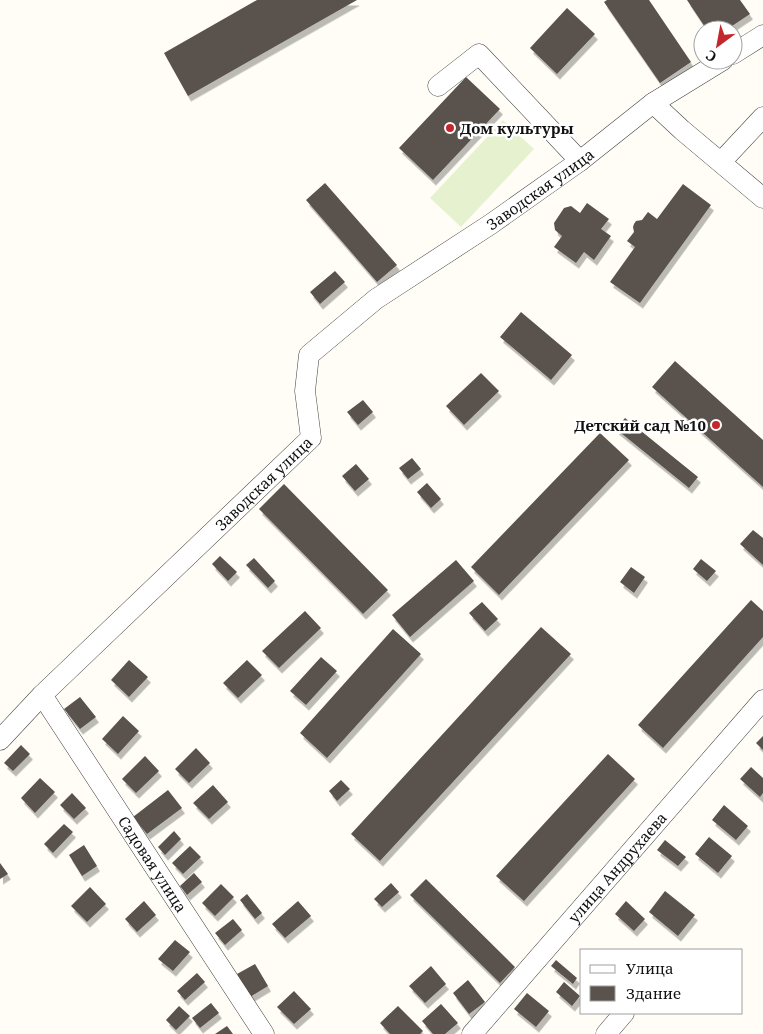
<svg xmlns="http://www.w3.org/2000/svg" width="763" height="1034" font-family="'Noto Serif',serif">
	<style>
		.pitch { fill: #e6f2cf }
		.building { fill: #5a524d; filter: url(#shadow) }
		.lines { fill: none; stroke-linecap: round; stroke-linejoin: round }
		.minor-casing { stroke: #444; stroke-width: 21 }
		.minor { stroke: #fff; stroke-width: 20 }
		.poi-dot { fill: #c4262e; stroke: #fff; stroke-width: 2 }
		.labels { text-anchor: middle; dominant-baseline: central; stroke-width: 5; stroke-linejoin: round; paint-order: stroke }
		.poi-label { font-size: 15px; font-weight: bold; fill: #111; stroke: #fff; text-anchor: start }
		.street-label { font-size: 15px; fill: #111; stroke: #fff }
	</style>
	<defs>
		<filter id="shadow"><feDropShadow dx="3" dy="5.5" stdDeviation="0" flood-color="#0004"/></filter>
	</defs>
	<rect width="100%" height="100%" fill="#fffdf5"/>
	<path class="pitch" d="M503,120L534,149L461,227L430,198Z"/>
	<path class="building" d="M257,0H357L188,96L164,53Z
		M607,0H649L691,62L660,83L604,2Z
		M687,0H740L750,14L726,30H707Z
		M567,8L595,34L557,74L530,48Z
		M466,77L500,109L433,180L399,148Z
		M325,183L397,265L377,282L306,200Z
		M683,184L711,205L640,303L610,282L635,247L627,241L634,232L633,227L634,224L636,221L642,220L648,212L657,219Z
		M587,203L609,219L601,229L611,236L594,260L584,252L576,263L554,247L562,236L555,230L554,223L564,208L571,206L580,213Z
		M335,271L345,282L320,304L310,292Z
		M521,312L572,355L551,380L500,337Z
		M675,361L763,440V487L652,387Z
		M481,373L499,391L464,425L446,406Z
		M363,400L373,412L358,425L347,412Z
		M625,418L698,477L689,488L616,429Z
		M600,433L629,460L499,595L471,567Z
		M412,458L421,469L408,479L399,468Z
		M356,464L369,479L355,491L342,476Z
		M427,483L441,499L431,508L417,492Z
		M284,484L388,590L363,614L259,509Z
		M753,530L763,538V565L740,544Z
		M220,556L237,572L228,581L212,564Z
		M254,558L275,581L268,588L246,565Z
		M701,559L716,571L707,581L693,569Z
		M456,560L474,581L410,637L392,615Z
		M631,567L645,577L634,593L620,582Z
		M751,600L763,611V637L663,748L638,725Z
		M482,602L498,619L485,631L469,613Z
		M305,611L321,628L279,668L262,651Z
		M541,627L571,654L380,861L351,834Z
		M393,629L421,654L327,758L300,733Z
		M321,657L337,671L306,705L290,691Z
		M129,660L148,677L129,697L111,680Z
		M247,660L262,675L238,698L223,683Z
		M80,697L96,717L80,729L64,709Z
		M123,716L139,731L118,754L102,739Z
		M763,736V750L756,743Z
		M21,745L30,754L13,771L4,763Z
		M196,748L210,763L189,783L175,769Z
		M608,754L635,779L524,901L496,876Z
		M145,756L159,771L136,793L122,779Z
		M751,767L763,778V793L760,797L740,779Z
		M40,778L55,792L35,813L21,798Z
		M341,780L350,789L337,801L329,791Z
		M213,785L228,802L209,819L193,803Z
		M168,790L182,808L147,834L133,817Z
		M72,793L86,808L74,819L60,805Z
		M724,805L748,826L736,840L712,820Z
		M64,824L73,832L53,853L44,844Z
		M174,831L181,839L165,855L158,847Z
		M709,837L732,856L718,873L695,854Z
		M665,840L686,857L678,866L657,850Z
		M84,845L97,866L82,876L69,855Z
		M190,846L201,857L183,874L172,863Z
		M0,863L8,874L0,879Z
		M194,873L202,882L187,895L180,886Z
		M426,879L515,967L500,983L410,895Z
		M391,883L399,892L382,907L374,899Z
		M221,884L234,897L215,916L202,903Z
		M90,887L106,904L87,922L71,906Z
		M665,891L695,915L678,936L649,912Z
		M247,894L262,913L255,919L240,900Z
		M144,901L156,915L137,932L125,919Z
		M298,901L311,916L285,938L272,924Z
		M626,901L645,919L634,931L615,914Z
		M233,919L242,930L225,945L215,933Z
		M175,940L190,952L173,971L158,959Z
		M556,960L577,978L573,984L551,966Z
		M255,964L268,986L250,997L237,974Z
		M431,966L446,984L425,1003L409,986Z
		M197,973L205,982L185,1000L177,991Z
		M468,980L485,1002L469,1014L453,993Z
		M564,982L580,996L572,1006L556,992Z
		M294,991L311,1009L294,1024L277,1007Z
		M527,993L549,1011L536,1027L514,1009Z
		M211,1003L219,1013L200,1028L192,1018Z
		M441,1004L458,1023L445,1034H433L422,1021Z
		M179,1006L190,1016L176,1030L166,1020Z
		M398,1006L423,1031L420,1034H390L380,1023Z
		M227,1026L233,1034H215Z"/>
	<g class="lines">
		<defs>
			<g id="minor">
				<path d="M733,54L763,35"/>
				<path d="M723,60L653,103L682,130L763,198"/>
				<path d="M438,86L479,54L580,161"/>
				<path d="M721,162L763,117"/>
				<path id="s1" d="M42,695L264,1034"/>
				<path id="s2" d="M0,740L42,695L311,438L305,391L309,355L376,299L491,224L580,161L653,103"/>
				<path id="s3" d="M472,1034L763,700"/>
				<path d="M606,1034L624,1013"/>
			</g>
		</defs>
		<use href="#minor" class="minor-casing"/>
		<use href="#minor" class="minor"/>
	</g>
	<g class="poi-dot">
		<circle cx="450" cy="128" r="5"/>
		<circle cx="716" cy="425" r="5"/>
	</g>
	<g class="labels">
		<g class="poi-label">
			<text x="460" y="128">Дом культуры</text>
			<text x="706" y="425" text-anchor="end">Детский сад №10</text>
		</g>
		<g class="street-label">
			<text stroke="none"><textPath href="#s2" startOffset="802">Заводская улица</textPath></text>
			<text stroke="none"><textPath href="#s2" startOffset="368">Заводская улица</textPath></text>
			<text stroke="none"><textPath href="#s1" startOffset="202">Садовая улица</textPath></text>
			<text stroke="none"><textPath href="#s3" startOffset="221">улица Андрухаева</textPath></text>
		</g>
	</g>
	<rect x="580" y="949" width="162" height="65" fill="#ffffff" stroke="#a0a0a0"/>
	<rect x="590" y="965" width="25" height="8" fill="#ffffff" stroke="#a0a0a0"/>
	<text x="626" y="974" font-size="15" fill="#111111">Улица</text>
	<rect x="590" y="986" width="25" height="15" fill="#5a524d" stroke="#a0a0a0"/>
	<text x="626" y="999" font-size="15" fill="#111111">Здание</text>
	<g transform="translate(718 45) rotate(212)"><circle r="24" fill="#ffffff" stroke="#a0a0a0"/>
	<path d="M0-4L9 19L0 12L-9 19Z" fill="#c4262e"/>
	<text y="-8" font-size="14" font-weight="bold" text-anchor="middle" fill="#111111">С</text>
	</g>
</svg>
